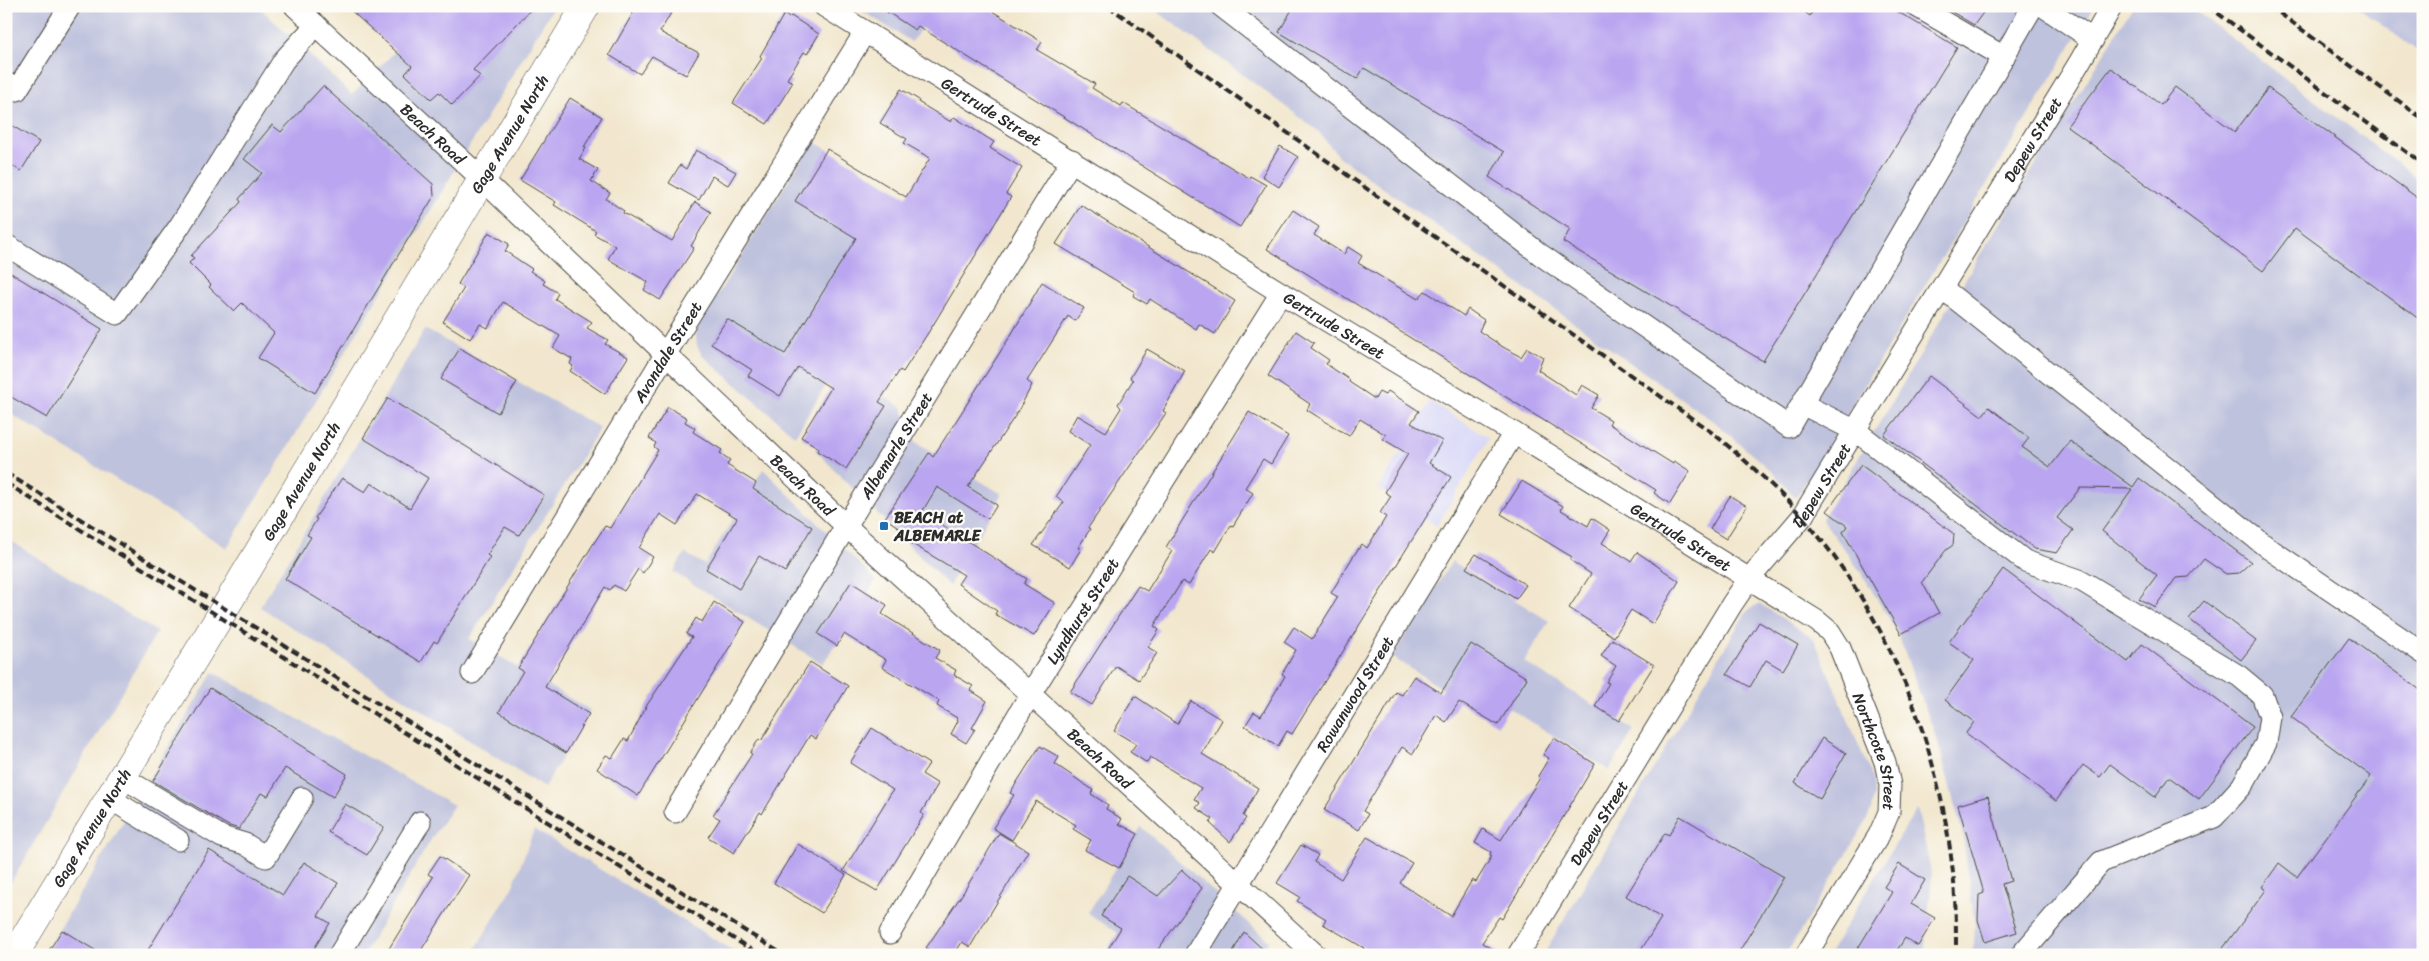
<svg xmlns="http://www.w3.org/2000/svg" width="2429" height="961" font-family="Sriracha,sans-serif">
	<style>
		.built { fill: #d7d7f8 }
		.industrial { fill: #bfc2dd }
		.building { fill: #b9a5f0 }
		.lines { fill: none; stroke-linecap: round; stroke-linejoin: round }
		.minor-casing { stroke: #494743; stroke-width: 23 }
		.major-casing { stroke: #494743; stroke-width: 29 }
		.minor { stroke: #fff; stroke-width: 21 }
		.major { stroke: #fff; stroke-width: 28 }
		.rail { stroke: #2b2b2b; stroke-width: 4; stroke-dasharray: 8 4; stroke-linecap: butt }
		.poi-dot { fill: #1f6fb2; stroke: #fdfcf7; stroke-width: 2 }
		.labels { text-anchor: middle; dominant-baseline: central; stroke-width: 4.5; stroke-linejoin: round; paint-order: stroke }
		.street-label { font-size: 16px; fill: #2b2b2b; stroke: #fdfcf7 }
		.poi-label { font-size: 16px; font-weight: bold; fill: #2b2b2b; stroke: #fdfcf7; text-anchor: start }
	</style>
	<rect width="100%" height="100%" fill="#fdfcf7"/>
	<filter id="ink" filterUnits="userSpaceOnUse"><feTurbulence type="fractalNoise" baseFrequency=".02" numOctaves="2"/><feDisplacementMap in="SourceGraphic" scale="10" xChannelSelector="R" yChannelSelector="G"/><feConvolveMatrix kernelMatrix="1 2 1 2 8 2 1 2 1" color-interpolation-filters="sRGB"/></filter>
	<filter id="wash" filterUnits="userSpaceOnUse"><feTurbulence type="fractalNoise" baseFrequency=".0096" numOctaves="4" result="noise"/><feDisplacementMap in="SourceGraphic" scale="20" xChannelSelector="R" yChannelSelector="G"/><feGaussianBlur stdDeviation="1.12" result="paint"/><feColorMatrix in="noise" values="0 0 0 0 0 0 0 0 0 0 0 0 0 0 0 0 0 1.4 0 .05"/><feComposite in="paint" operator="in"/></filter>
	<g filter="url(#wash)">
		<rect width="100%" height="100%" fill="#f2e7ce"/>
		<path class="built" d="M1430,401L1489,438L1437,526L1379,489Z"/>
		<path class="industrial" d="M6,6H258L352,95L440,6H554L227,548L6,411Z
			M854,6H935L912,42Z
			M1150,6H2095L1796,498L1771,471L1717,424L1339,157L1317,130Z
			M2133,6H2189L2423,182V955H1973L1975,927L1963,836L1938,742L1897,632L1862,574L1822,519L1978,258Z
			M2356,6H2423V55Z
			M813,141L931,211L795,436L702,355L697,346L696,336L698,326Z
			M425,329L600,428L469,639L590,710L544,788L260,607Z
			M858,381L902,407L916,442L1002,494L949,586L815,450Z
			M763,469L876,580L823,664L673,572L685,553L705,565Z
			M6,538L157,632L6,891Z
			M1452,561L1549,621L1524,662L1634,730L1609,770L1507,707L1497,723L1392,657Z
			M1759,603L1814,639L1873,779L1874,795L1871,811L1864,825L1786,955H1543L1746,612Z
			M213,672L454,805L432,838L363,955H44Z
			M1917,808L1932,876L1924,955H1828Z
			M1141,827L1269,941L1260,955H1151L1088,913Z
			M534,829L740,955H472L513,886Z"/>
		<g id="blocks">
			<path class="building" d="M346,6H534L473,70L480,76L452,105L439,92L431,99L405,74L412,66Z
				M637,6H675L660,32L699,53L686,75L652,56L640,74L609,55Z
				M878,6H984L1042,42L1037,50L1095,84L1092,88L1121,106L1123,103L1249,178L1250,176L1266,185L1240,227L918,26L915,30Z
				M1294,6H1797L1810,16L1815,6H1888L1957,47L1763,361L1563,242L1570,229L1489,177L1504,152L1364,68L1357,79L1279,32Z
				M1942,6H1988L1974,25Z
				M784,14L789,18L791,16L819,34L807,54L804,52L787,79L793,82L767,124L733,103L762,58L760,56Z
				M2111,68L2161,105L2175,87L2235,132L2268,88L2423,202V322L2295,228L2263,271L2067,126Z
				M323,86L433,184L434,196L315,393L258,358L274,333L242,303L234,311L209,287L211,285L189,263L194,258L191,256L241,202L239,199L262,173L244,159L272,125L281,132Z
				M901,89L919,100L918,102L951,122L954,117L994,142L990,148L1022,168L1006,194L1011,197L933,325L903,372L900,370L879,402L886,406L846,469L817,451L819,448L801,437L831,388L798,367L780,396L748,376L752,370L711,344L727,319L785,354L856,238L795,201L827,149L906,197L930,158L904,143L907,139L880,123Z
				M570,98L602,117L584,147L586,148L579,159L598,170L591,181L610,193L606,199L624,211L623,213L672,241L695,202L711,212L691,246L694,248L660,300L644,290L648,282L608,259L615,246L594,234L596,231L554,205L556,202L520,180Z
				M6,122L39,142L21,171L6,162Z
				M1280,146L1298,157L1279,187L1262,176Z
				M696,150L736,172L728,185L712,176L699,200L669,183L680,165L686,169Z
				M1081,205L1235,301L1215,334L1199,324L1196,329L1150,299L1147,304L1133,296L1135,292L1056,244Z
				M1293,210L1319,227L1314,235L1344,254L1348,247L1362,256L1358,263L1418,299L1425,291L1464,316L1468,309L1484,320L1479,331L1503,347L1521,357L1527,348L1543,357L1538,370L1576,395L1582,385L1599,395L1591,408L1611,420L1609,424L1673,464L1674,461L1690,471L1670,504L1654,493L1656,490L1267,249Z
				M489,232L509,244L505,251L532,269L530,271L545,281L543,284L558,293L555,299L592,322L587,328L608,340L605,344L628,357L605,394L570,371L573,366L570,364L572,359L553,348L560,336L503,302L488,328L480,324L470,339L443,322L464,288L458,284Z
				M6,270L102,329L47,418L6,394Z
				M1042,282L1084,308L1075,321L1068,316L1027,381L1032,385L1017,413L968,487L997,505L988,519L937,487L922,512L1027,579L1024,584L1055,603L1034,636L995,614L997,611L958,584L964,575L904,539L907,533L885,518L929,453L933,457L1011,335Z
				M1296,331L1314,343L1311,348L1329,360L1326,364L1350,380L1349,382L1375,399L1379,392L1385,395L1388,391L1419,411L1411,423L1442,441L1429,463L1451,477L1292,734L1287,731L1278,746L1245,726L1254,712L1261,716L1285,676L1282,674L1296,650L1284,642L1294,627L1312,639L1338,597L1331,593L1354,555L1362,544L1367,548L1386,517L1380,513L1391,496L1385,492L1408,454L1383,439L1386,435L1360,419L1349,436L1307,410L1310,404L1268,376Z
				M460,348L517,382L498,413L441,379Z
				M1147,349L1185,371L1163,411L1166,413L1088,528L1090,529L1078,548L1081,549L1070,567L1033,545L1064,502L1056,497L1090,445L1068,431L1077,415L1106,432L1121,408L1118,404L1133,380L1130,378Z
				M1929,376L1982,416L1989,407L2029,438L2022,447L2050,467L2070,441L2133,487L2139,478L2251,562L2239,573L2226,574L2204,559L2189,577L2176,578L2155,607L2139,599L2157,575L2102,531L2132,489L2080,488L2057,518L2073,530L2057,553L2035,549L1884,435Z
				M388,398L544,495L519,535L505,527L487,555L490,557L437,643L434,641L421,662L285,579L311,537L307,535L317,519L315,518L342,478L365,492L371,483L410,508L428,478L363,438Z
				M668,407L687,418L685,422L695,428L693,432L722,450L720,453L730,460L727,465L756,483L753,489L812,527L785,572L759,556L739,589L706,569L737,518L697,494L677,525L660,514L639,548L653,557L643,573L638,569L624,591L614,585L610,590L605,587L545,687L589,714L566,753L499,712L523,671L518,668L592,546L605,526L610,528L658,450L654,447L656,443L649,438Z
				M1249,412L1288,436L1271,464L1263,459L1245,488L1253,493L1233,526L1231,525L1215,552L1211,549L1189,585L1182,581L1154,626L1159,630L1148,647L1157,653L1139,680L1116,666L1092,705L1070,692L1138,586L1147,591L1172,551L1166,547Z
				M1861,465L1954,534L1953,545L1946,550L1922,582L1939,613L1901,634L1843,532L1847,526L1827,511Z
				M1522,481L1563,506L1561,510L1588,526L1592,518L1610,530L1602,543L1631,561L1637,552L1679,581L1653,624L1631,610L1614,637L1569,608L1591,574L1570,560L1572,557L1501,514Z
				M1730,496L1747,506L1726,539L1710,529Z
				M1476,554L1526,585L1516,599L1466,568Z
				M2003,569L2128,662L2142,644L2253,727L2199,799L2169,777L2155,797L2110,764L2100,777L2083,765L2056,801L1966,733L1974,722L1945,700L1974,660L1949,642Z
				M851,582L887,605L882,614L940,650L935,658L956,670L954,675L973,686L970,690L987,701L972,728L975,729L966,743L951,734L958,721L957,718L937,706L939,701L882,667L886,660L844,634L837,646L818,634Z
				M2204,601L2256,641L2241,660L2189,619Z
				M714,602L745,622L638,796L597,769L606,755L612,758L624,739L628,741L647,705L692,637L686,634L696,618L702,622Z
				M1759,622L1798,645L1783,670L1766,660L1750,687L1727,674Z
				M2349,638L2423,692V955H2218L2266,890L2262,887L2279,863L2297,877L2371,776L2291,717Z
				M1612,639L1654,665L1619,721L1595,706L1609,683L1606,682L1616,666L1601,656Z
				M1471,644L1527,678L1498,725L1459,702L1446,722L1436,715L1413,754L1402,747L1363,811L1368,814L1359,830L1324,810L1396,692L1402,695L1414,676L1441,693Z
				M810,662L848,686L816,739L810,735L762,814L760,812L734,853L708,837L720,819L713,815L752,754L750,753L759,739L761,741Z
				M210,688L347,774L333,797L285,768L268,796L261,793L239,829L227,825L153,781Z
				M1135,696L1177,724L1191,701L1222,720L1202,754L1258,788L1243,816L1246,818L1230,842L1210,823L1213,819L1196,808L1200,803L1194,799L1201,788L1150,757L1147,763L1130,752L1136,744L1114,731Z
				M872,728L929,764L922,774L938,784L921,813L924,815L877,891L843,871L893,790L850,763Z
				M1554,738L1595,764L1502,919L1499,917L1482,943L1502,955H1360L1364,948L1323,924L1326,919L1297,901L1300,897L1277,883L1301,845L1318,855L1314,862L1341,879L1367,837L1412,863L1400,883L1451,916L1472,880L1476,882L1492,856L1490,855L1491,852L1475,843L1483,829L1501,840L1540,778L1538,776L1549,758L1543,755Z
				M1822,738L1846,753L1820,799L1795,783Z
				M1040,746L1059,757L1055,764L1093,790L1091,794L1108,805L1106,809L1122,819L1119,824L1138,834L1119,868L1085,850L1091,840L1073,829L1076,825L1036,801L1012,840L993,828L1014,795L1010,793Z
				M1988,796L2011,881L2002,884L2017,932L1985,942L1978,920L1979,895L1984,893L1958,805Z
				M345,804L384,827L367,855L328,832Z
				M1680,816L1784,877L1737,955H1638L1661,918L1626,896L1665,833L1669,835Z
				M999,833L1028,851L970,947L962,942L954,955H936L926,948L963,893Z
				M798,844L846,875L822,913L774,883Z
				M209,850L283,895L304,862L338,883L318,916L330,923L310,955H145Z
				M440,856L469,875L418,955H385L433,877L428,874Z
				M1899,864L1925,880L1911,904L1935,918L1918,946L1905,938L1894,955H1854L1892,892L1884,887Z
				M1182,870L1202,888L1154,955H1118L1108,949L1121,928L1101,916L1127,876L1158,896Z
				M62,930L103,955H46Z
				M1244,932L1269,955H1231Z"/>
		</g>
	</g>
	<g filter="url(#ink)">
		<use href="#blocks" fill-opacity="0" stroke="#494743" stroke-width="1"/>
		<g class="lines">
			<defs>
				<g id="minor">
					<path id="s1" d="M295,6L482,179L846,526L1316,955"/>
					<path id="s2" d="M824,6L1281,293L1514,433L1817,621L1830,632L1840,648L1885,762L1890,785L1889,812L1879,835L1806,955"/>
					<path d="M1221,6L1541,255L1789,427L1802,404L1856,431L2025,561L2082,581L2239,676L2262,695L2270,717L2266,743L2242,786L2214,817L2101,862L2021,955"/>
					<path d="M1916,6L2004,57"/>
					<path d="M2043,6L2093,40"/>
					<path d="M6,83L17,90L70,6"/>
					<path d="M6,245L117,314L179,227L284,60L316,25"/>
					<path d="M1942,288L2268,548L2423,653"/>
					<path d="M1802,404L2033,6"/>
					<path id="s3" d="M472,673L665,355L865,32"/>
					<path d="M122,777L222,837L245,844L266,857L302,798"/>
					<path d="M109,798L178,840"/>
					<path id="s4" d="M675,812L846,526L1072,160"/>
					<path id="s5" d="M890,933L1031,693L1281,293"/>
					<path d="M339,955L420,822"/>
					<path id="s6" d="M1195,955L1514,433"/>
					<path id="s7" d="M1518,955L1732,604L1749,579L1802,517L2079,63L2112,6"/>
				</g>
				<g id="major">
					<path id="s8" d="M14,955L220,616L586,6"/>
				</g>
			</defs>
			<use href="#minor" class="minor-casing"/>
			<use href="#major" class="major-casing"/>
			<use href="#minor" class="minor"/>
			<use href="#major" class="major"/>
			<path class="rail" d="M1108,6L1714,434C1746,461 1777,488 1805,520C1887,615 1937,739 1952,864C1956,894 1956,924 1956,955
				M2208,6L2423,164
				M2270,6L2423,119
				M6,473L784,955
				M6,483L760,955"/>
		</g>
	</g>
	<rect class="poi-dot" x="879" y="521" width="10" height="10" rx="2.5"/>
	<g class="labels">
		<g class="street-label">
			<text stroke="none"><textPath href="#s2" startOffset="198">Gertrude Street</textPath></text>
			<text stroke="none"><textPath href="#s1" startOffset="188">Beach Road</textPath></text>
			<text stroke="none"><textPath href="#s8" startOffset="959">Gage Avenue North</textPath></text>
			<text stroke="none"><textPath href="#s7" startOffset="965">Depew Street</textPath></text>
			<text stroke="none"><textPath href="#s2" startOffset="602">Gertrude Street</textPath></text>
			<text stroke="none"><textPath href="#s3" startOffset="376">Avondale Street</textPath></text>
			<text stroke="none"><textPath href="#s4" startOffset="428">Albemarle Street</textPath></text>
			<text stroke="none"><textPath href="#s8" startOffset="554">Gage Avenue North</textPath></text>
			<text stroke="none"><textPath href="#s1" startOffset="698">Beach Road</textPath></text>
			<text stroke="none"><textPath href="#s7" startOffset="560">Depew Street</textPath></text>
			<text stroke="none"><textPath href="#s2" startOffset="1008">Gertrude Street</textPath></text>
			<text stroke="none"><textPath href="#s5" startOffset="375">Lyndhurst Street</textPath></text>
			<text stroke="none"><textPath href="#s6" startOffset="306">Rowanwood Street</textPath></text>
			<text stroke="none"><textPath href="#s2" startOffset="1314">Northcote Street</textPath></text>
			<text stroke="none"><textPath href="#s1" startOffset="1102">Beach Road</textPath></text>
			<text stroke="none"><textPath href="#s7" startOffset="155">Depew Street</textPath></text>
			<text stroke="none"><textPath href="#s8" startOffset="149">Gage Avenue North</textPath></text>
		</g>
		<g class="poi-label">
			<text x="894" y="517">BEACH at<tspan x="894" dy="18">ALBEMARLE</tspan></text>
		</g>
	</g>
	<rect width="2429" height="961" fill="none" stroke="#fdfcf7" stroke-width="25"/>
</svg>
